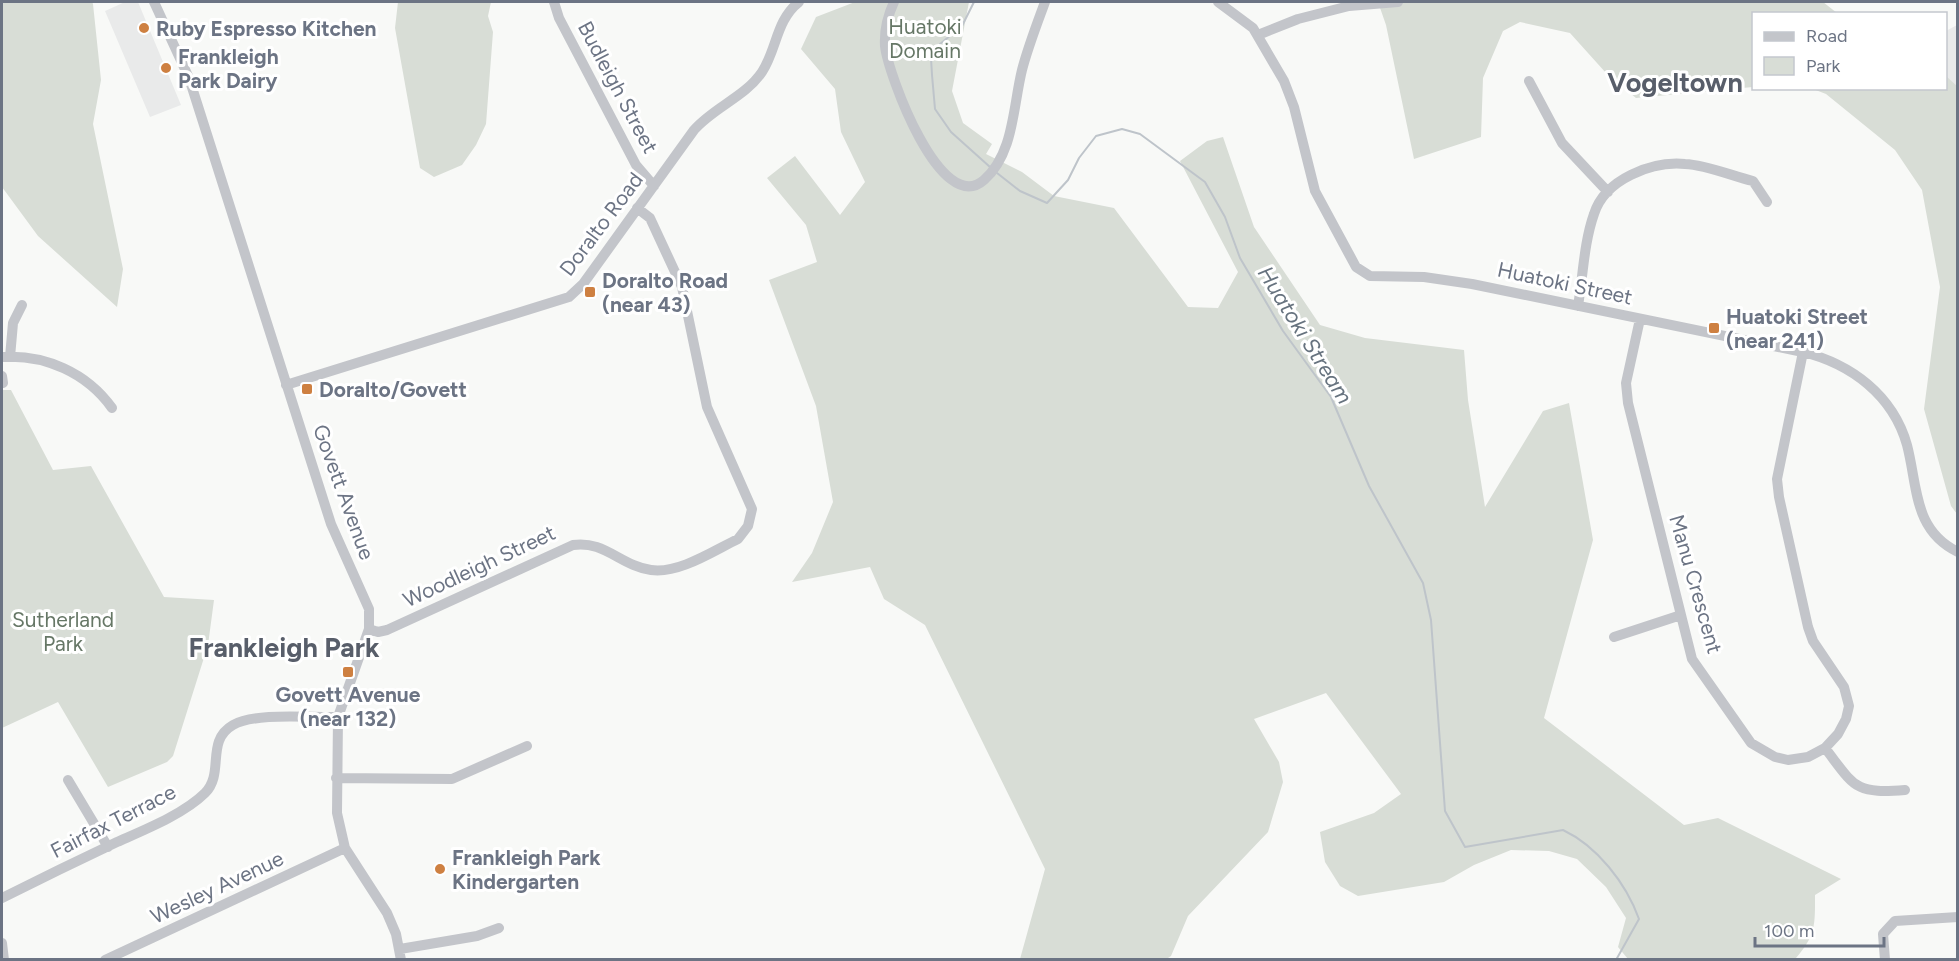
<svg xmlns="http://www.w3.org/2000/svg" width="1959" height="961" font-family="Figtree,sans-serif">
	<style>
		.built { fill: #e9eaea }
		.green { fill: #d8ddd6 }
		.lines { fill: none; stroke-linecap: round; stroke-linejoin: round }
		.stream { stroke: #bec4ca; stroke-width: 2 }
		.minor { stroke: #c3c5ca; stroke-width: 10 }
		.poi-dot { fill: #ce8041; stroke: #fff; stroke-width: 2 }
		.labels { text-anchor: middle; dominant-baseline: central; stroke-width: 6; stroke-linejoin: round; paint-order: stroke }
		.park-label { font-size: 21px; fill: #676; stroke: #fff }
		.poi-label { font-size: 21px; font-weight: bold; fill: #6c7484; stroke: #fff; text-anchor: start }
		.street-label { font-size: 21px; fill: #6c7484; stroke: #fff }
		.water-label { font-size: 22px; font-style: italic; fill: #67737f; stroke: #fff }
		.district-label { font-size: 27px; font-weight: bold; fill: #585e6a; stroke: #fff }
	</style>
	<rect width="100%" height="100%" fill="#f8f9f7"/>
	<path class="built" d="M125,2H138L181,105L150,117L105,11Z
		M1957,25V89L1946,82V31Z"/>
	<path class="green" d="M2,2H92L93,4L101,80L93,124L123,269L117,307L38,236L2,187Z
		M398,2H491L488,16L493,32L486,124L476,145L462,165L434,177L420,168L395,28Z
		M855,2H969L952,91L963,123L992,144L986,154L1022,172L1054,196L1114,208L1188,307L1218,308L1238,272L1180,161L1207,141L1223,137L1254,227L1320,325L1365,338L1464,350L1468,400L1485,507L1543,411L1569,403L1593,540L1544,718L1684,825L1718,818L1841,879L1815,895C1815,924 1816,935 1796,958L1628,959L1618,947L1626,918L1606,887L1577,859L1549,851L1511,850L1474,865L1444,882L1358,896L1340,886L1325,862L1320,832L1374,813L1401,794L1326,693L1254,719L1279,762L1283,782L1268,832L1188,916L1171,956L1165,960L1020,959L1045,869L925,625L884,599L870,567L792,582L812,553L833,502L816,406L769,280L817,262L806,225L767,178L795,156L840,215L865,182L841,132L835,89L801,49L816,17Z
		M1378,2H1823L1837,13L1754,14L1753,87L1636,98L1606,73L1570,33L1520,22L1503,31L1483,78L1481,137L1414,159L1386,25Z
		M1946,76L1958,87L1957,514L1951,506L1924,409L1940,287L1922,190L1895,150L1826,94L1813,89L1946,88Z
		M2,390H11L53,470L91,466L164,597L214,600L208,645L173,756L167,762L108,787L58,702L2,728Z"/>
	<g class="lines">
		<path class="stream" d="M974,2L962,26L940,44L931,58L932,75L935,109L951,132L990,167
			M997,173L1020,191L1047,203L1068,180L1079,158L1096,136L1122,129L1140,134L1205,182L1225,217L1240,258L1283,331L1331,397L1369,486L1423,583L1431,620L1445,811L1465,847L1563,830C1597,846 1626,883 1639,919L1616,960"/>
		<path class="minor" d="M154,2L189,78L331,524L369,609V629L338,717L337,813L345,848L387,913L396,934L401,960
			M554,2L559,18L636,165L654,186
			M894,2C888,15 884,30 885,46C888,74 941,218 984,180C1014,154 1013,106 1022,70C1028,47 1037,24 1045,2
			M1218,2L1253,28L1284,81L1294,107L1315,191L1356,267L1370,276L1424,277L1472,284L1803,352C1851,364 1893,395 1907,445C1918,487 1913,530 1958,552
			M1258,35L1298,19L1349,6L1398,2
			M1529,81L1562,143L1608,192
			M1578,306C1583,276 1584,242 1594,214C1605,179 1652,161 1685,164C1707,165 1732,176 1753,181L1767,202
			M1640,319L1626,383L1628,403L1692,659L1751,743L1775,757L1788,760L1808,757L1825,748L1838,734L1846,719L1849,706L1844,687L1813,641L1808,627L1779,497L1777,479L1803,352
			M2,357C45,354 87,373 112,408
			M10,357L13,323L22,305
			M2,376L3,383
			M286,385L569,297L583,284L694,130C714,107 745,97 762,72C777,49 776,20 799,2
			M369,629L378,632L387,630L573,545C604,540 621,566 651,570C679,574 713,551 738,539L748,526L752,509L707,407L682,287L650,218L637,208
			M1614,637L1681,615
			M1825,748C1855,787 1854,794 1905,790
			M336,778L452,779L527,746
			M68,780L108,847
			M2,898C40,879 79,860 117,842C144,830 184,814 205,793C225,773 205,741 233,725C256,712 311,718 338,717
			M2,943L4,960
			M400,949L477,936L499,928
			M105,960L345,848
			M1885,960L1883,934L1895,921L1958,917"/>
	</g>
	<g class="poi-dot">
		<circle cx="144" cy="28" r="6"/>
		<circle cx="166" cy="68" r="6"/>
		<rect x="584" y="286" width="12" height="12" rx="3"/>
		<rect x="1708" y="322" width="12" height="12" rx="3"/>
		<rect x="301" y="383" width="12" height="12" rx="3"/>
		<rect x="342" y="666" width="12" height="12" rx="3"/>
		<circle cx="440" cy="869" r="6"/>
	</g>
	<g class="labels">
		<g class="park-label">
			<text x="925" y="26">Huatoki<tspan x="925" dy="24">Domain</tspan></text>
			<text x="63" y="619">Sutherland<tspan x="63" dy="24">Park</tspan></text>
		</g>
		<g class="poi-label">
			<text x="156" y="28">Ruby Espresso Kitchen</text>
			<text x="178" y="56">Frankleigh<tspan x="178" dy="24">Park Dairy</tspan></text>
			<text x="602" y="280">Doralto Road<tspan x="602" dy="24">(near 43)</tspan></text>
			<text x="1726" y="316">Huatoki Street<tspan x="1726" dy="24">(near 241)</tspan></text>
			<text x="319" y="389">Doralto/Govett</text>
			<text x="348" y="694" text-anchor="middle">Govett Avenue<tspan x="348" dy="24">(near 132)</tspan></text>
			<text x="452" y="857">Frankleigh Park<tspan x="452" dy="24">Kindergarten</tspan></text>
		</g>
		<g class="street-label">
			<text transform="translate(618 87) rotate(62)">Budleigh Street</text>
			<text transform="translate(601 224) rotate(-53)">Doralto Road</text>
			<text transform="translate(1565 283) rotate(12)">Huatoki Street</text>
			<text transform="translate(344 492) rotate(70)">Govett Avenue</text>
			<text transform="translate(479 566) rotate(-25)">Woodleigh Street</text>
			<text transform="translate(1696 584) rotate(74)">Manu Crescent</text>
			<text transform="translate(113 821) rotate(-27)">Fairfax Terrace</text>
			<text transform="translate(217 887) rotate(-25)">Wesley Avenue</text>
		</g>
		<g class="water-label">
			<text transform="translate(1305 335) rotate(58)">Huatoki Stream</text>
		</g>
		<g class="district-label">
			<text x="1675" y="82">Vogeltown</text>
			<text x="284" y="647">Frankleigh Park</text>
		</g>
	</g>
	<rect width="1959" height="961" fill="none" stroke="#6c7484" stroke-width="6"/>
	<rect x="1752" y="12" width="195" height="78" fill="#ffffff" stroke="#c4c7ce" stroke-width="1.5"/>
	<rect x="1764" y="32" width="30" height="9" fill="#c3c5ca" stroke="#c4c7ce" stroke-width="1.5"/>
	<text x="1806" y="42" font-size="18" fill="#6c7484">Road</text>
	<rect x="1764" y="57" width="30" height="18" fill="#d8ddd6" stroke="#c4c7ce" stroke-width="1.5"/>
	<text x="1806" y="72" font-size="18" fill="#6c7484">Park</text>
	<path d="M1755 937v9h129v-9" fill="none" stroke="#6c7484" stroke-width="3"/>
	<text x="1764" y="937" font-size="18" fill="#6c7484" stroke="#ffffff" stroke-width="4.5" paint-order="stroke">100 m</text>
</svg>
